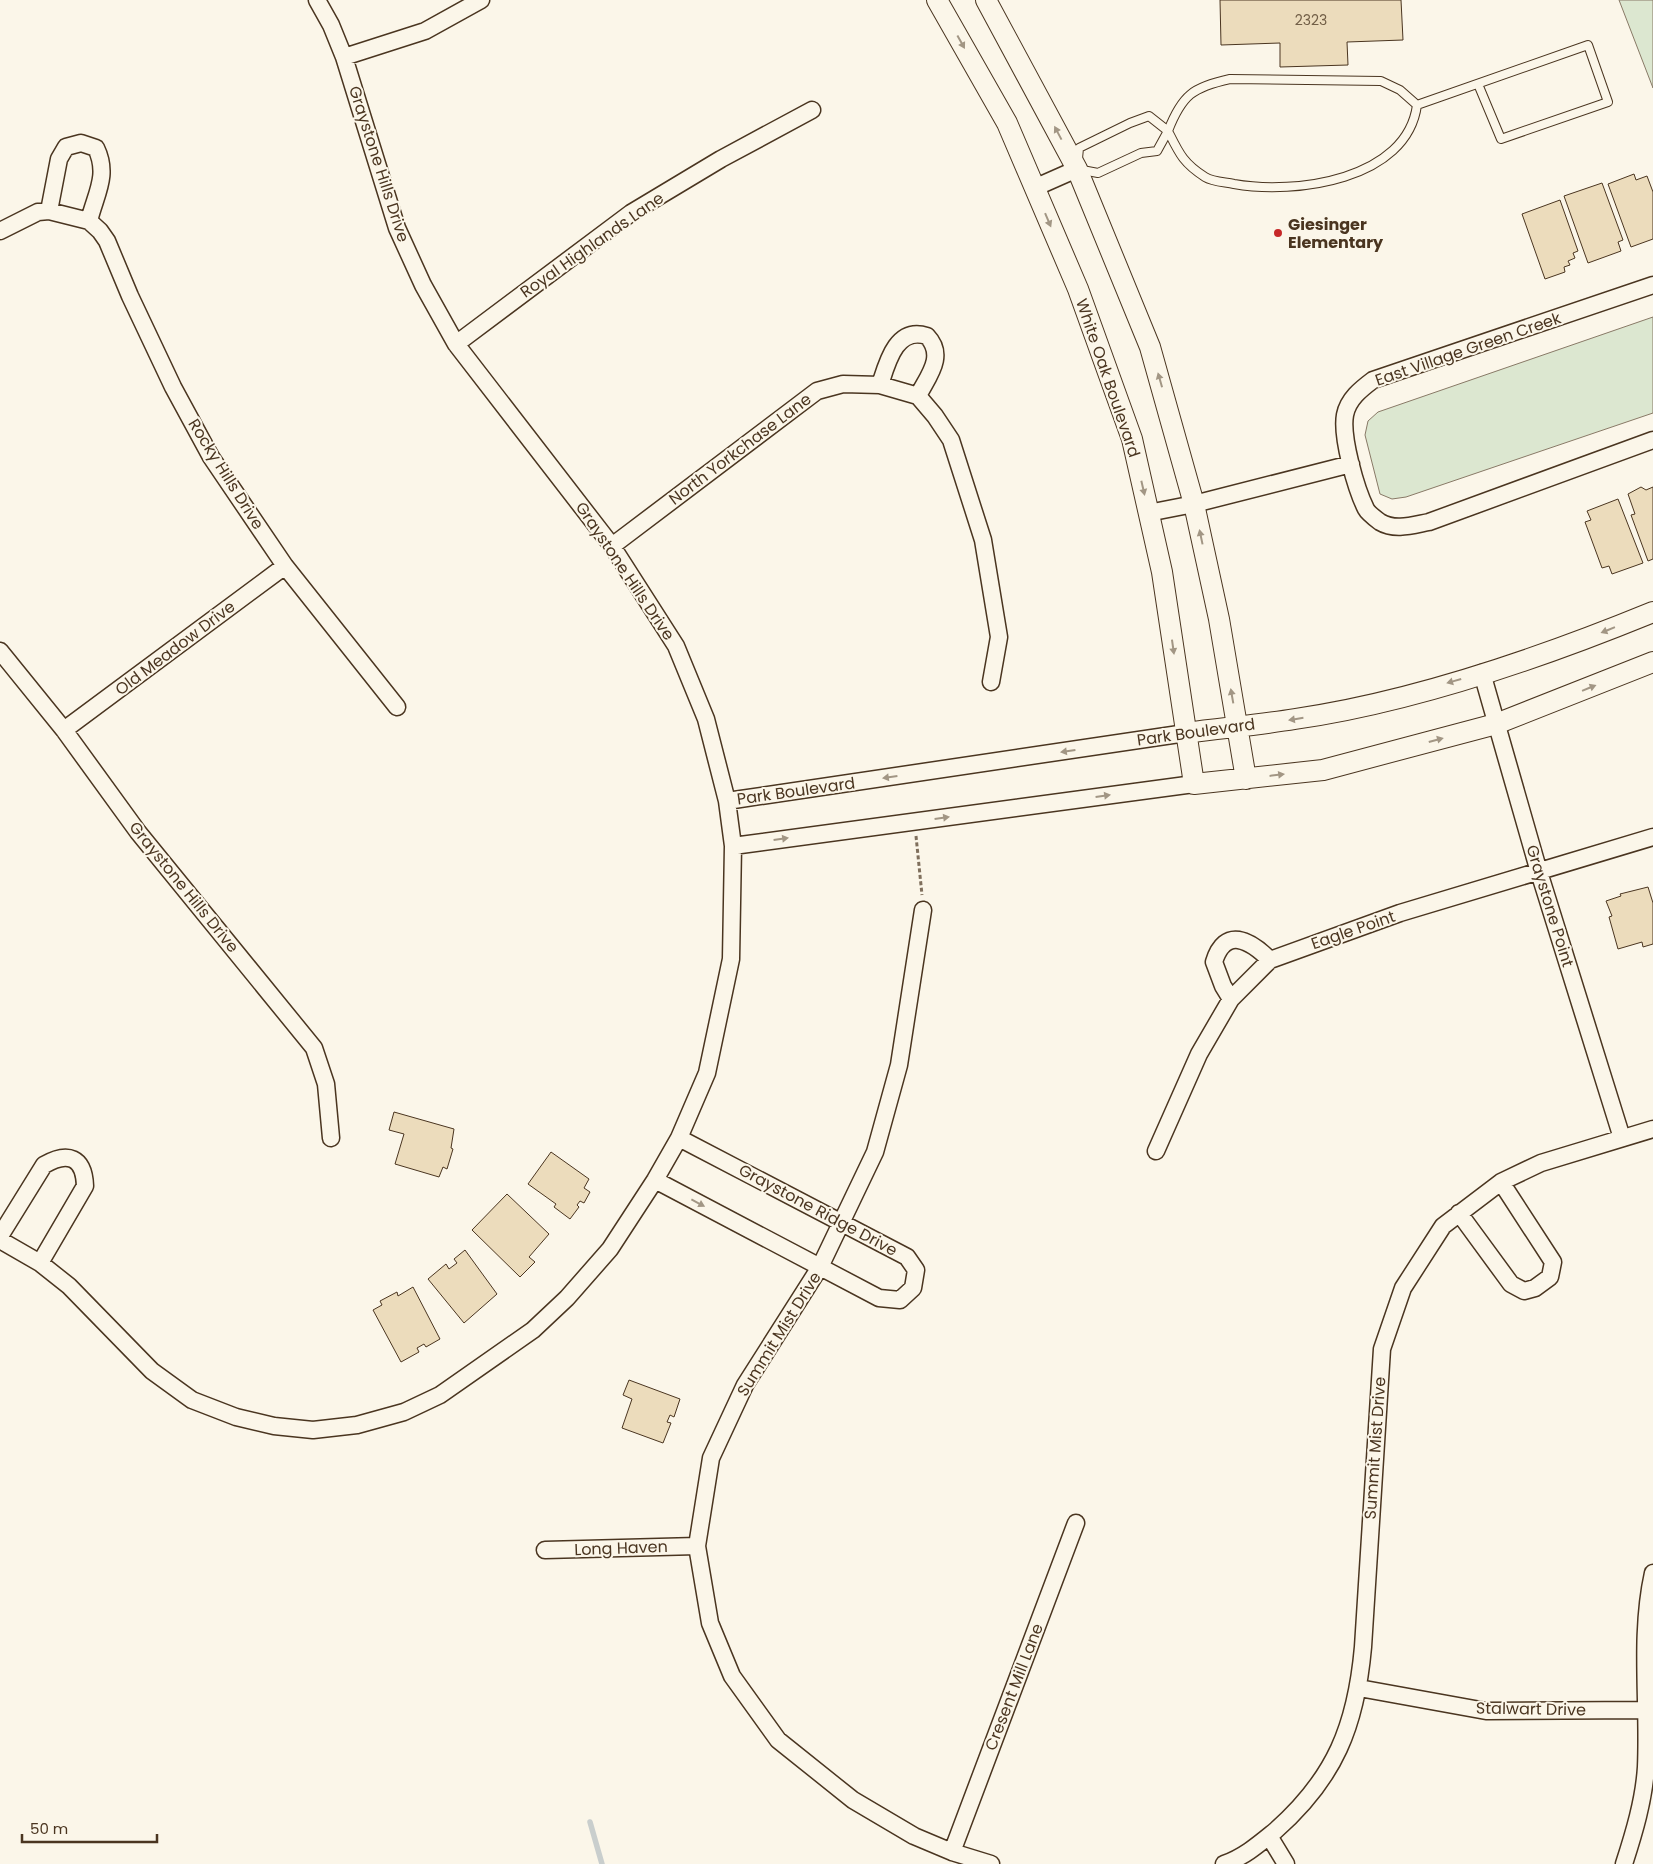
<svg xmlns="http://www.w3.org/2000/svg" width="1653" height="1864" font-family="Poppins,sans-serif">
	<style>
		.green { fill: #dce7d0; stroke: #887966 }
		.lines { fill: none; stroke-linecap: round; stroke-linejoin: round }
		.stream { stroke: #c9cecd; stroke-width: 5.5 }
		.building { fill: #ecdcbc; stroke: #4a3520 }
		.service-casing { stroke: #4a3520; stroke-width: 10 }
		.minor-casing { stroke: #4a3520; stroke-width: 19 }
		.tertiary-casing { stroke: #4a3520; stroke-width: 22 }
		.path { stroke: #7f6f5c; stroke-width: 3; stroke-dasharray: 4 2.5; stroke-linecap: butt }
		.service { stroke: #fbf6e9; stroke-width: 8 }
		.minor { stroke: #fbf6e9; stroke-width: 16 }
		.tertiary { stroke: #fbf6e9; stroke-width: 20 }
		.oneway { fill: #a29684 }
		.poi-dot { fill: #c62828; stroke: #fbf6e9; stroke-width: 2 }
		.labels { text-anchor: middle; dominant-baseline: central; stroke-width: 4; stroke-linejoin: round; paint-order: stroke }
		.number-label { font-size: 14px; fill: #725f47 }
		.street-label { font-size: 16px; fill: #4a3520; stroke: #fbf6e9 }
		.poi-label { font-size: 16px; font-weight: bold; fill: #4a3520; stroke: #fbf6e9; text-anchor: start }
	</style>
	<rect width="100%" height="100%" fill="#fbf6e9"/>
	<path class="green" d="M1619,0H1653V88Z
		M1653,317V413L1406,497L1392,499L1380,494L1365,435L1368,421L1378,412Z"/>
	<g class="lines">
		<path class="stream" d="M590,1822L602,1864"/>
	</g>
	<path class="building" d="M1220,0H1401L1403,40L1347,42L1348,65L1280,67V43L1221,45Z
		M1634,174L1636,180L1647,176L1653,192V239L1631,247L1608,184Z
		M1602,183L1623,240L1618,242L1621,251L1588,263L1564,196Z
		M1560,200L1578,251L1573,253L1575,258L1568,261L1570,265L1564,267L1565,272L1545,279L1522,214Z
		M1641,487L1646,490L1653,487V559L1648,561L1631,515L1635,514L1628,494Z
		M1618,499L1643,563L1612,574L1609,566L1602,568L1585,522L1591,520L1587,511Z
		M1648,887L1653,903V944L1643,947L1642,942L1618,949L1609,917L1612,916L1606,901L1621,896L1620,894Z
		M394,1112L454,1129L451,1148L453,1149L447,1169L443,1167L439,1177L395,1164L404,1134L389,1130Z
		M551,1152L589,1179L584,1188L590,1192L584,1203L580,1201L577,1205L579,1207L570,1219L554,1207L556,1204L528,1184Z
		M507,1194L549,1234L529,1257L535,1262L520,1277L472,1230Z
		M465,1250L497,1294L464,1323L428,1279L446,1264L449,1269L457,1263L454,1259Z
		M413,1287L440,1339L426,1347L424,1344L417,1348L419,1352L401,1362L373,1310L382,1305L380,1301L397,1292L398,1296Z
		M629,1380L680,1399L674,1417L670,1415L667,1422L671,1423L663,1443L622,1428L632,1399L623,1395Z"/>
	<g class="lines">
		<defs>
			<path id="service" d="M1230,79L1381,81L1400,90L1417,105C1407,180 1295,195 1234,184C1225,182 1213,182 1205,177C1183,163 1179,153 1168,131C1182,95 1193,87 1230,79Z
				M1417,105L1588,45L1608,102L1501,139L1478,84
				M1149,116L1168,131L1157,151L1141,153L1098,173L1077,169L1079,148L1130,123Z"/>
			<path id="minor" d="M344,57L425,31L481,0
				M1034,188L1077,169
				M49,211L59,159L66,147L81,143L96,148C109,175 96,193 89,221
				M0,231L38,212L49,211L89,221L100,231L107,241L130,296L173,387L211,457L285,566L397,707
				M1653,285L1373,380C1361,389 1348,399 1345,415C1341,437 1356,489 1366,509C1368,513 1376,519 1380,522C1395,531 1413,525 1429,522L1653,440
				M456,344L631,213L721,159L812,110
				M880,385C887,363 896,326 927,336C946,356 928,376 918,396
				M1148,513L1194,504L1351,464
				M612,546L817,391L843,384L880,385L918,396L935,416L951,440L983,540L999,637L991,682
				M0,651L64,730L138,832L314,1048L326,1084L331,1138
				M1482,673L1539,872L1622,1138
				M64,730L285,566
				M727,801L1186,733
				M733,846L1194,784
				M923,910L899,1065L875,1152L820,1267L745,1385L711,1458L697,1546L710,1623L732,1676L778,1740L853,1800L914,1836L952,1852L991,1864
				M1231,999L1223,986L1214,962C1225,926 1250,940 1270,960
				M1156,1151L1199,1054L1231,999L1270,960L1400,913L1653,837
				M655,1180L879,1298L900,1300L913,1288L916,1270L907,1257L679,1138
				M1459,1213L1511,1284L1524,1291L1535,1288L1550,1277L1553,1262L1501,1182
				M0,1236L44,1165C68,1151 84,1157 85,1186L40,1263
				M0,1240L40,1263L69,1286L152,1371L192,1400L236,1417L274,1426L313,1430L357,1425L404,1412L440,1395L533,1330L567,1298L610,1249L655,1180L679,1138L707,1073L731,959L733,846L727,801L706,719L676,646L612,546L456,344L423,285L397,228L344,57L331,25L317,0
				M545,1550L697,1546
				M1359,1688L1486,1711L1645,1710
				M1269,1836L1286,1864
				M952,1852L1076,1523
				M1224,1864C1244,1857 1259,1844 1275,1831C1335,1778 1356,1726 1363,1647L1382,1349L1403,1288L1443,1226L1501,1182L1541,1163L1653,1129
				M1624,1864C1634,1833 1644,1800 1646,1767C1649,1702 1639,1636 1653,1573"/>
			<path id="tertiary" d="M937,0L1007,123L1078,289L1132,439L1162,572L1194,784L1323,770L1496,724L1653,662
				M986,0L1077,169L1150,347L1194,504L1219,619L1246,779
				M1186,733C1222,728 1258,725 1295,719C1413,702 1543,657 1653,612"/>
		</defs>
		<use href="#service" class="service-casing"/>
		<use href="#minor" class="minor-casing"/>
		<use href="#tertiary" class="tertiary-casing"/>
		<path class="path" d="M916,836L922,895"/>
		<use href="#service" class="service"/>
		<use href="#minor" class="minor"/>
		<use href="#tertiary" class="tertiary"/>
	</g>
	<defs><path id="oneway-solid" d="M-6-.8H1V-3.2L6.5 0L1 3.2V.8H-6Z" transform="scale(1.25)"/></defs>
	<g class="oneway">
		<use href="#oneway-solid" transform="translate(961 42) rotate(61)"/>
		<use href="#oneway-solid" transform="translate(1058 133) rotate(-118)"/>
		<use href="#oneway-solid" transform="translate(1048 220) rotate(67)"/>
		<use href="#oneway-solid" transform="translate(1160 380) rotate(-106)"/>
		<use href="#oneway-solid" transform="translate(1143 488) rotate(77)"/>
		<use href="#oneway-solid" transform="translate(1201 537) rotate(-102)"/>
		<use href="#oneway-solid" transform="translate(1608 630) rotate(158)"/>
		<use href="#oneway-solid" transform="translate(1173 647) rotate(82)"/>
		<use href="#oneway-solid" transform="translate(1454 681) rotate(164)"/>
		<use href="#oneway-solid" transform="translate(1589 688) rotate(-22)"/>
		<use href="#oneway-solid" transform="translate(1232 696) rotate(-100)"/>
		<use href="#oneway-solid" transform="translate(1296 719) rotate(171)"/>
		<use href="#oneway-solid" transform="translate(1436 740) rotate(-15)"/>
		<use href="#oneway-solid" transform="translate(1068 751) rotate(172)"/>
		<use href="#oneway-solid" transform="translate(1277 775) rotate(-7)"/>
		<use href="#oneway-solid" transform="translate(890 777) rotate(172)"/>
		<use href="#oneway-solid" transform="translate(1103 796) rotate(-8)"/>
		<use href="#oneway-solid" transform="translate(942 818) rotate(-8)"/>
		<use href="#oneway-solid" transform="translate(781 839) rotate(-8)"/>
		<use href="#oneway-solid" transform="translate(698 1203) rotate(28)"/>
	</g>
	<circle class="poi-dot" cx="1278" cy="233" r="5"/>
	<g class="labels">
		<g class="number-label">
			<text x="1311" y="20">2323</text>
		</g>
		<g class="street-label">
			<text transform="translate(379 164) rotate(72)">Graystone Hills Drive</text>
			<text transform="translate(592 245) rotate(-35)">Royal Highlands Lane</text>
			<text transform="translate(1468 349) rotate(-19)">East Village Green Creek</text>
			<text transform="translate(1108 378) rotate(71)">White Oak Boulevard</text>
			<text transform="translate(740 449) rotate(-37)">North Yorkchase Lane</text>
			<text transform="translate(226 474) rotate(58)">Rocky Hills Drive</text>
			<text transform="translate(625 571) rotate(56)">Graystone Hills Drive</text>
			<text transform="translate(175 648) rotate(-37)">Old Meadow Drive</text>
			<text transform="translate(1196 732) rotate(-8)">Park Boulevard</text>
			<text transform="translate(796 791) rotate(-8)">Park Boulevard</text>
			<text transform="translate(184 887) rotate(51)">Graystone Hills Drive</text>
			<text transform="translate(1550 906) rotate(73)">Graystone Point</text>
			<text transform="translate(1353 930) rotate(-19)">Eagle Point</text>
			<text transform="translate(818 1210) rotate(28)">Graystone Ridge Drive</text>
			<text transform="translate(779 1334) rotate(-58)">Summit Mist Drive</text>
			<text transform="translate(1375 1448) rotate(-86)">Summit Mist Drive</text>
			<text transform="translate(621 1548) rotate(-2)">Long Haven</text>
			<text transform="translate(1014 1687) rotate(-69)">Cresent Mill Lane</text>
			<text transform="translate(1531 1709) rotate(1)">Stalwart Drive</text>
		</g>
		<g class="poi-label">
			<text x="1288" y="224">Giesinger<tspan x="1288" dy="18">Elementary</tspan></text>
		</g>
	</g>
	<path d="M22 1834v8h135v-8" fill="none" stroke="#4a3520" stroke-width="2.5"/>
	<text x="30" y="1834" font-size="15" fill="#4a3520" stroke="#fbf6e9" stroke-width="4" paint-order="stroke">50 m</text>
</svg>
